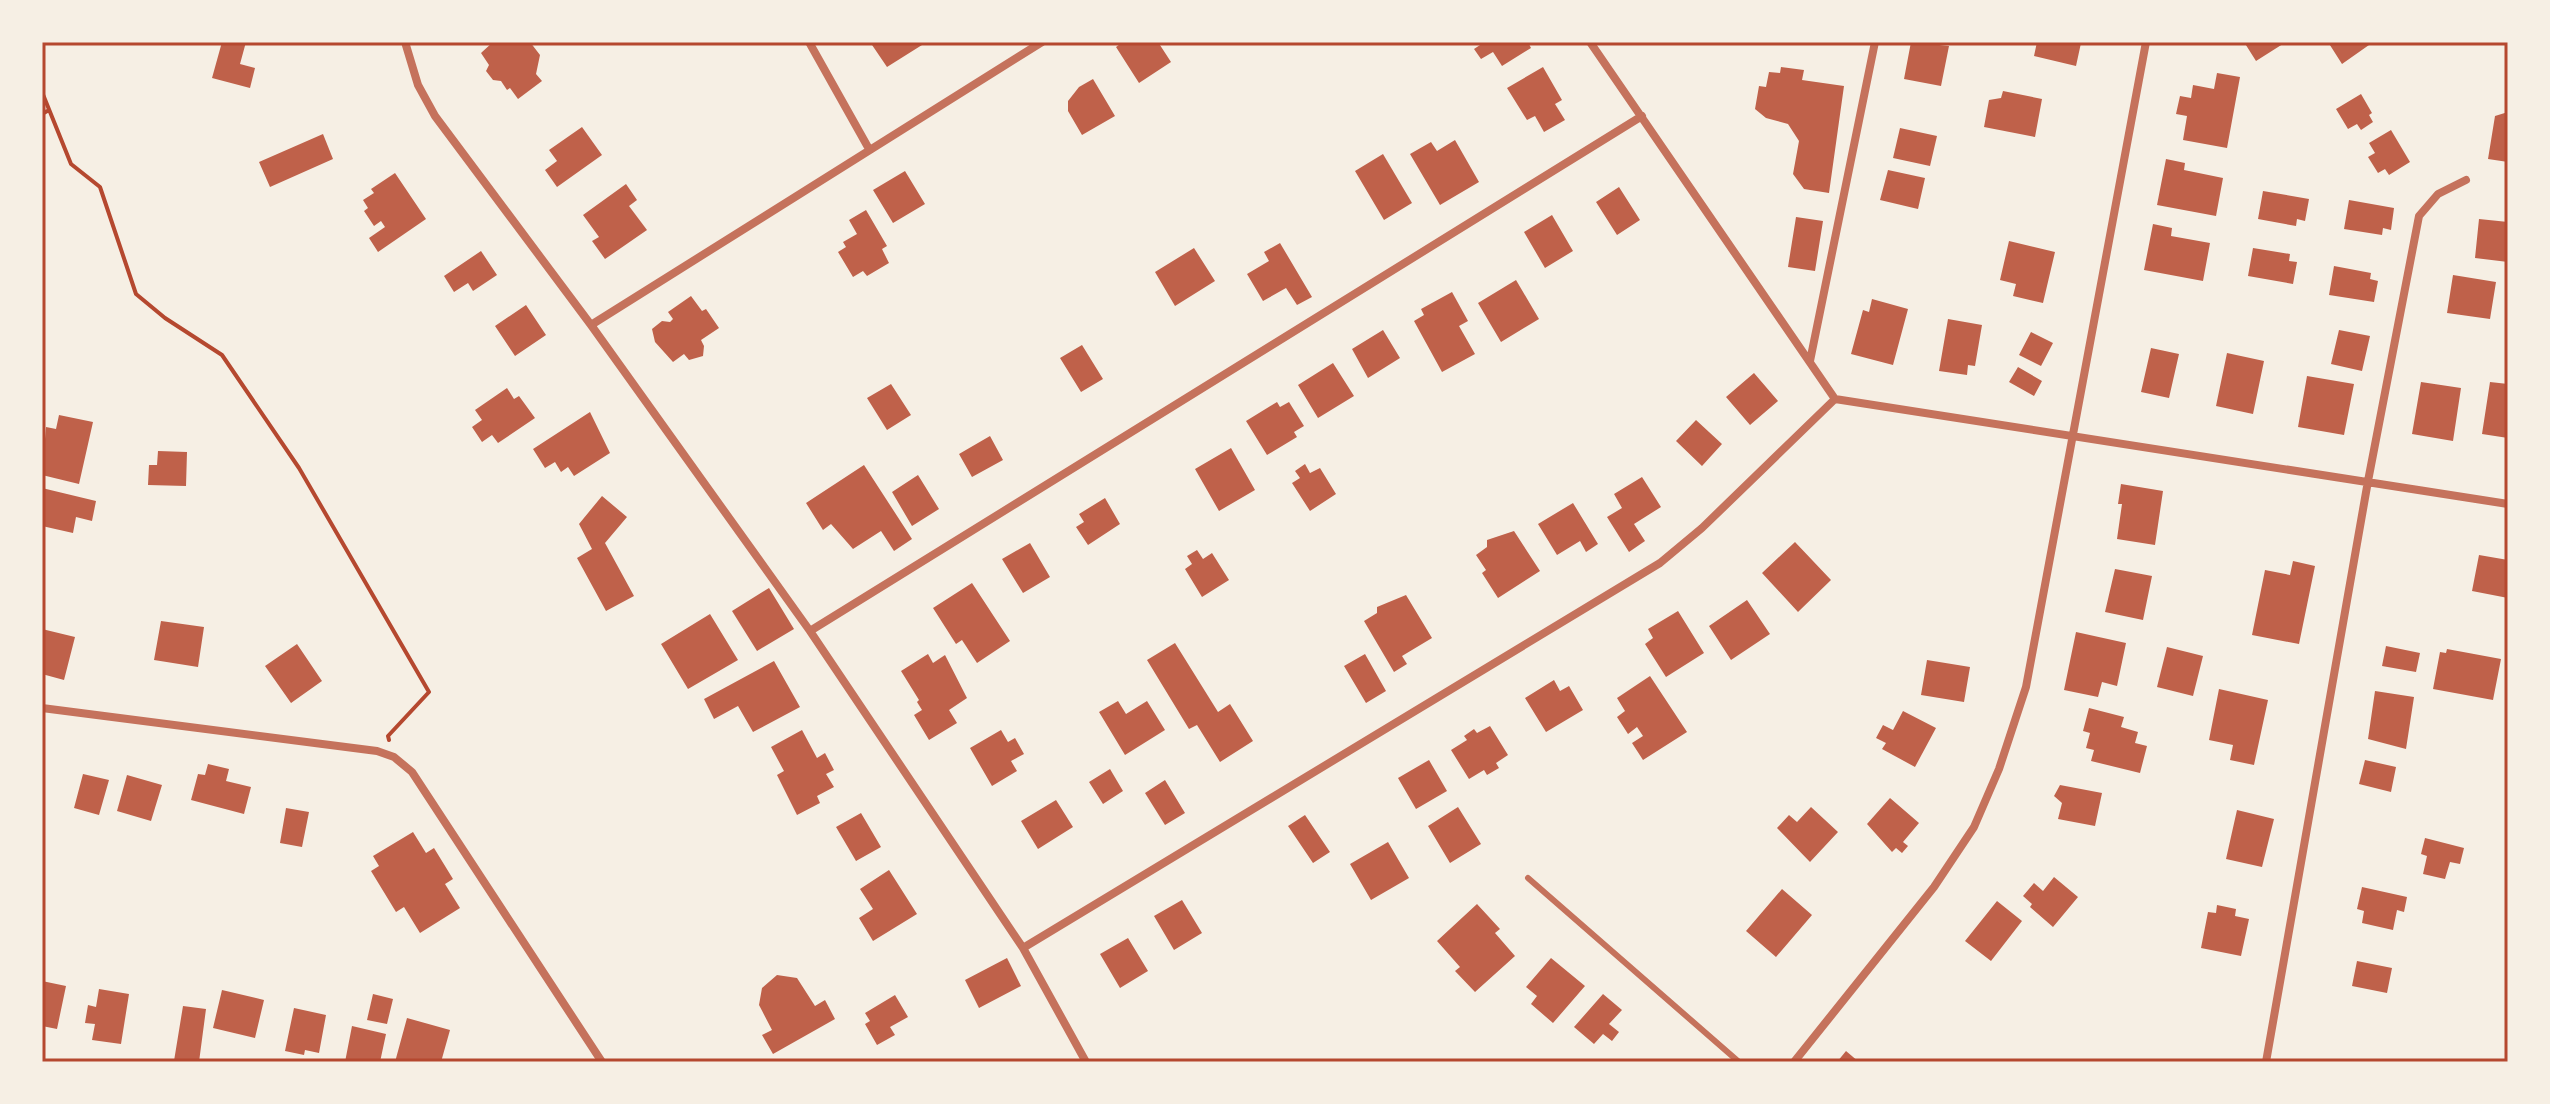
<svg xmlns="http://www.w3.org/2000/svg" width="2550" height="1104" font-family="'Noto Sans',sans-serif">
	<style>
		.building { fill: #bf614a }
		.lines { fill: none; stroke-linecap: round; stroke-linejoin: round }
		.path { stroke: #b5482f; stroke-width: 4 }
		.service { stroke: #c5725c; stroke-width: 6 }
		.minor { stroke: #c5725c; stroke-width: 8 }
		.neatline { fill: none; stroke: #b5482f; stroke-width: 3 }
	</style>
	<rect width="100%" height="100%" fill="#f6efe4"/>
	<path class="building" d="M222,42H246L240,64L255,68L250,88L212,78Z
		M493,42H530L540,55L536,74L542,81L518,99L510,88L507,90L501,81L493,80L486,71L489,65L481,53Z
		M870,42H920L922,45L887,67Z
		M1123,42H1158L1171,62L1139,83L1116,47Z
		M1478,42H1528L1531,48L1502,66L1493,52L1481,59L1474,49L1480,45Z
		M1911,42L1949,46L1941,86L1904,79Z
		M2037,42L2081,43L2076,66L2034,56Z
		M2244,42H2286L2256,61Z
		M2328,42H2367L2369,45L2342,64Z
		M1543,67L1562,100L1555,104L1565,120L1544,132L1535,116L1527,120L1507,88Z
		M1781,67L1804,70L1802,80L1844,86L1829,193L1804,189L1793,174L1799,141L1788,124L1766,118L1755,109L1759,86L1766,87L1769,72L1780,73Z
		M2217,73L2240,77L2227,148L2183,140L2187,116L2176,114L2180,96L2191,98L2193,85L2214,89Z
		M1093,79L1115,116L1082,135L1068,111V101L1079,87Z
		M2003,91L2042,99L2035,137L1984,127L1989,100L2001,98Z
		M2361,94L2372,113L2369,115L2373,122L2361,130L2357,124L2348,129L2336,109Z
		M2508,112V162L2488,159L2495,116Z
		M582,127L602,155L557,187L545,170L557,161L549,150Z
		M1900,128L1937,136L1930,166L1893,158Z
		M2391,130L2410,162L2389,175L2385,169L2378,173L2368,157L2375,153L2369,143Z
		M323,134L333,159L270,187L259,162Z
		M1455,140L1479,182L1440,205L1410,154L1431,142L1437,151Z
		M1383,154L1412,203L1384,220L1355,171Z
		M2166,159L2185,163L2184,170L2223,178L2216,216L2157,205Z
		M1888,170L1925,178L1918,209L1880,200Z
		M905,171L925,204L893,223L873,190Z
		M395,173L426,219L378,252L369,238L385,227L381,221L374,226L364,211L368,208L363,200L374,193L371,189Z
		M626,184L637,200L629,206L647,230L605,259L592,241L599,237L583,215Z
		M1619,187L1640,220L1617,235L1596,202Z
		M2263,191L2309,199L2305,221L2297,219L2296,226L2258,219Z
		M2349,200L2394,208L2391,230L2383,228L2382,235L2344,229Z
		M866,210L887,246L882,249L889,263L867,276L863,271L853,277L838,252L846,247L843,242L857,234L849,220Z
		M1552,215L1573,251L1545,268L1524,232Z
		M1796,217L1823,221L1815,271L1788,267Z
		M2479,219L2508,222V262L2475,258Z
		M2153,224L2172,228L2171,236L2210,243L2203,281L2144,270Z
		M2009,241L2055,252L2043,303L2013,296L2016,284L2000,280Z
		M1280,243L1312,297L1297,305L1286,288L1263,301L1247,274L1269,261L1264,252Z
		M1194,248L1215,281L1175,306L1155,272Z
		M2253,248L2290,254L2289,261L2297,262L2293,284L2248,276Z
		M481,251L497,275L473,291L468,283L454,292L444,276Z
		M2334,266L2371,273L2370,279L2378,281L2374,302L2329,295Z
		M2453,275L2496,282L2490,319L2447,313Z
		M1516,280L1539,319L1501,342L1478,303Z
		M1452,292L1468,321L1459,326L1475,354L1442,372L1414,321L1424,315L1421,309Z
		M691,296L702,311L706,309L719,328L701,340L704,346L703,356L689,360L684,354L673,362L655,342L652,329L662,321L670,322L673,319L668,312Z
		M1872,299L1908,309L1893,365L1851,354L1863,310L1869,312Z
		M526,305L546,335L515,356L495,326Z
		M1948,319L1982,325L1975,366L1968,365L1967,375L1939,371Z
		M1383,330L1400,358L1368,378L1352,349Z
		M2339,330L2370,336L2362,371L2331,364Z
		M2031,332L2053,343L2041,366L2019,355Z
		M1082,345L1103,379L1081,392L1060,358Z
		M2151,348L2179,354L2169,398L2141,392Z
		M2227,353L2264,361L2253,414L2216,406Z
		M1333,363L1354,396L1318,418L1298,385Z
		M2018,367L2042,381L2034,396L2009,382Z
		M1754,373L1778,401L1750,425L1726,397Z
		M2307,376L2354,384L2344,435L2298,427Z
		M2421,382L2461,388L2453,441L2412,434Z
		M2490,382L2508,384V438L2482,434Z
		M891,384L911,415L887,430L867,398Z
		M507,388L514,399L519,396L535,418L498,443L492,435L482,442L472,427L482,420L475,410Z
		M1277,402L1280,407L1289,402L1304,426L1294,432L1297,437L1267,455L1246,421Z
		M590,412L610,453L574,476L568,467L561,472L555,462L545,468L533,449Z
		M59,415L93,422L79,484L42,475L46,427L56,429Z
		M1696,420L1722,444L1702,466L1676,441Z
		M990,436L1003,460L972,477L959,454Z
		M1231,448L1255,490L1219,511L1195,469Z
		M158,451L187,452L186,486L148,485L149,465H157Z
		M1305,464L1310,473L1320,468L1336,494L1310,511L1292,483L1300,478L1295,471Z
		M864,465L912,539L894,551L881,531L853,549L831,524L823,530L806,503Z
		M918,475L939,509L912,526L892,492Z
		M1642,477L1661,507L1634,524L1645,541L1629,552L1607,517L1622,508L1614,494Z
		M2121,484L2163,491L2155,545L2117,539L2122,504H2118Z
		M42,488L96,501L92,521L76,517L73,533L42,526Z
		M602,496L627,517L605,543L634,596L606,611L577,558L592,549L579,524Z
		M1105,498L1120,524L1088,545L1076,527L1084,522L1079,514Z
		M1573,503L1598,544L1586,552L1580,541L1557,555L1538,524Z
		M1514,531L1540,571L1498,598L1482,573L1486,570L1476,555L1487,547V540Z
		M1795,542L1831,580L1798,612L1762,573Z
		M1030,543L1050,577L1023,593L1002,559Z
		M1197,550L1203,559L1212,553L1229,580L1202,597L1185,569L1192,564L1187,556Z
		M2479,555L2508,560V598L2472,591Z
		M2293,561L2315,566L2299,644L2252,635L2265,570L2290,575Z
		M2115,569L2152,576L2143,620L2105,612Z
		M972,583L1010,641L977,663L962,640L956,644L933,608Z
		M769,588L794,629L757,651L732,611Z
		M1406,595L1432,638L1402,656L1407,664L1394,672L1364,621L1377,613V607Z
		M1747,600L1770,634L1731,660L1709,626Z
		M1678,611L1704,653L1666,677L1645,644L1653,638L1648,629Z
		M710,614L738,660L688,689L661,644Z
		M161,621L204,627L198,667L154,660Z
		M42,629L75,637L64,680L42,674Z
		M2076,632L2126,643L2117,686L2102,682L2098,697L2064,690Z
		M1175,643L1218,712L1230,704L1253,741L1220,762L1197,725L1189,729L1147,660Z
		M297,644L322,681L291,703L265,666Z
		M2386,646L2420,653L2416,672L2382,666Z
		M2167,647L2203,656L2193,696L2157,687Z
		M2447,649L2501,659L2493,700L2433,689L2440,652L2446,653Z
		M928,654L933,663L945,655L967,698L949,710L957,723L929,740L914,715L922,710L917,702L919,700L901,671Z
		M1365,654L1386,691L1366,703L1344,666Z
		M1927,660L1970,667L1964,702L1921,695Z
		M774,661L800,707L753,732L738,706L714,719L704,699Z
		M1650,676L1687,732L1643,760L1632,743L1643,736L1637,727L1628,734L1617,717L1625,711L1617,698Z
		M1554,680L1560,691L1569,686L1583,710L1546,732L1525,698Z
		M2219,689L2268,700L2254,765L2230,760L2233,745L2209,740Z
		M2375,691L2414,697L2406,749L2368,739Z
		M1118,701L1126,714L1147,701L1165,730L1125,755L1099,712Z
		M2089,708L2124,717L2121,727L2138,732L2135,743L2147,746L2140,773L2091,761L2094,750L2086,748L2090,733L2083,731Z
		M1903,711L1936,728L1915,767L1882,749L1886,743L1876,738L1883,725L1893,730Z
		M1490,726L1508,755L1496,763L1499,768L1487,775L1484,770L1469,779L1451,750L1467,740L1464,736L1474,729L1477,733Z
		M802,730L817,758L825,753L834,770L826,774L834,787L817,796L820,803L797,815L777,775L784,771L771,747Z
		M1001,730L1008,742L1015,738L1024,754L1011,761L1017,771L992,786L970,748Z
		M1429,760L1447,791L1416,809L1398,778Z
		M2365,760L2396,767L2391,792L2359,784Z
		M208,764L229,769L226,781L251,787L244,814L191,800L198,774L205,775Z
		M1110,769L1123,791L1103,804L1089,782Z
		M83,774L109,780L99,815L74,808Z
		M127,775L162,785L151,821L117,811Z
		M1165,780L1185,813L1165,825L1145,793Z
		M2060,785L2102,793L2095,826L2058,819L2062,803L2054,796Z
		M1890,798L1919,823L1903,842L1908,846L1902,853L1896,848L1892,852L1867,824Z
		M1056,800L1073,827L1038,849L1021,821Z
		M1458,807L1481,844L1450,863L1428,826Z
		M1811,807L1838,832L1810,862L1777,828L1789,815L1797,822Z
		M286,808L309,812L302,847L280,843Z
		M2237,810L2274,819L2262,867L2226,859Z
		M861,813L881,847L856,861L836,827Z
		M1305,815L1330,852L1313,863L1288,826Z
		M413,832L426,853L434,848L453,879L445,884L460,908L420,933L404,907L396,912L371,871L379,866L373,856Z
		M2425,838L2464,848L2460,864L2450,862L2445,879L2423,874L2427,856L2421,854Z
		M1388,842L1409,878L1371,900L1350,864Z
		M889,870L917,914L873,941L859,918L873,909L860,889Z
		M2054,877L2078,897L2053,927L2030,907L2032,904L2023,896L2034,883L2043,891Z
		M2362,887L2407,897L2404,912L2397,910L2393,930L2362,923L2364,911L2357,909Z
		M1782,889L1812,915L1776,957L1746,931Z
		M1182,900L1202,933L1174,950L1154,916Z
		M1997,901L2022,921L1991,961L1965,941Z
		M1477,904L1500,929L1495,933L1515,956L1475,992L1455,971L1460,967L1437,941Z
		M2217,905L2236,909L2235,916L2249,919L2241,956L2201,948L2208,912L2216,913Z
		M1128,938L1148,971L1120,988L1100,954Z
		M1007,958L1021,986L979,1008L965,980Z
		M1551,958L1585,986L1553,1023L1531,1004L1537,996L1526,987Z
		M2357,961L2392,968L2387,993L2352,986Z
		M777,975L797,978L815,1006L825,1000L835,1019L773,1054L762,1035L772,1030L759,1005L762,988Z
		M42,981L66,986L57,1029L42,1026Z
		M99,989L129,994L121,1044L92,1040L95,1024L85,1023L88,1005L96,1007Z
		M222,990L264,1000L255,1038L213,1028Z
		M373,994L393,999L387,1024L367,1020Z
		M1603,994L1622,1010L1609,1024L1619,1032L1612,1041L1603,1034L1594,1044L1574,1027Z
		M895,995L908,1017L890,1027L895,1035L877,1045L865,1024L870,1021L865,1013Z
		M183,1006L206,1009L199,1062L174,1061Z
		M294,1008L326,1015L319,1053L305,1050L304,1055L285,1051Z
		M407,1018L450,1030L441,1062H395Z
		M352,1026L386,1034L380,1062H345Z
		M1846,1051L1859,1062H1837Z"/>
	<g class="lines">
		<path class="path" d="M42,92L71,164L100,187L136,294L165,318L222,355L299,468L429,692L388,736L389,740
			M42,114L49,110"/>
		<path class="service" d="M1528,878L1739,1062"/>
		<path class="minor" d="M405,42L418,85L435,116L591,325L810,631L1023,948L1086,1062
			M809,42L869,149
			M1590,42L1835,399L2508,504
			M591,325L1042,42
			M1810,361L1875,42
			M810,631L1642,116
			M42,708L377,751L394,757L412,772L602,1062
			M1023,948L1660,563L1702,528L1835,399
			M1794,1062L1934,887L1974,827L1999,769L2026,687L2146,42
			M2266,1062L2368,481L2419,216L2438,194L2466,180"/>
	</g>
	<rect width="2550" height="1104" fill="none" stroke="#f6efe4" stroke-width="88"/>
	<rect x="44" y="44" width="2462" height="1016" class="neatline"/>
</svg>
